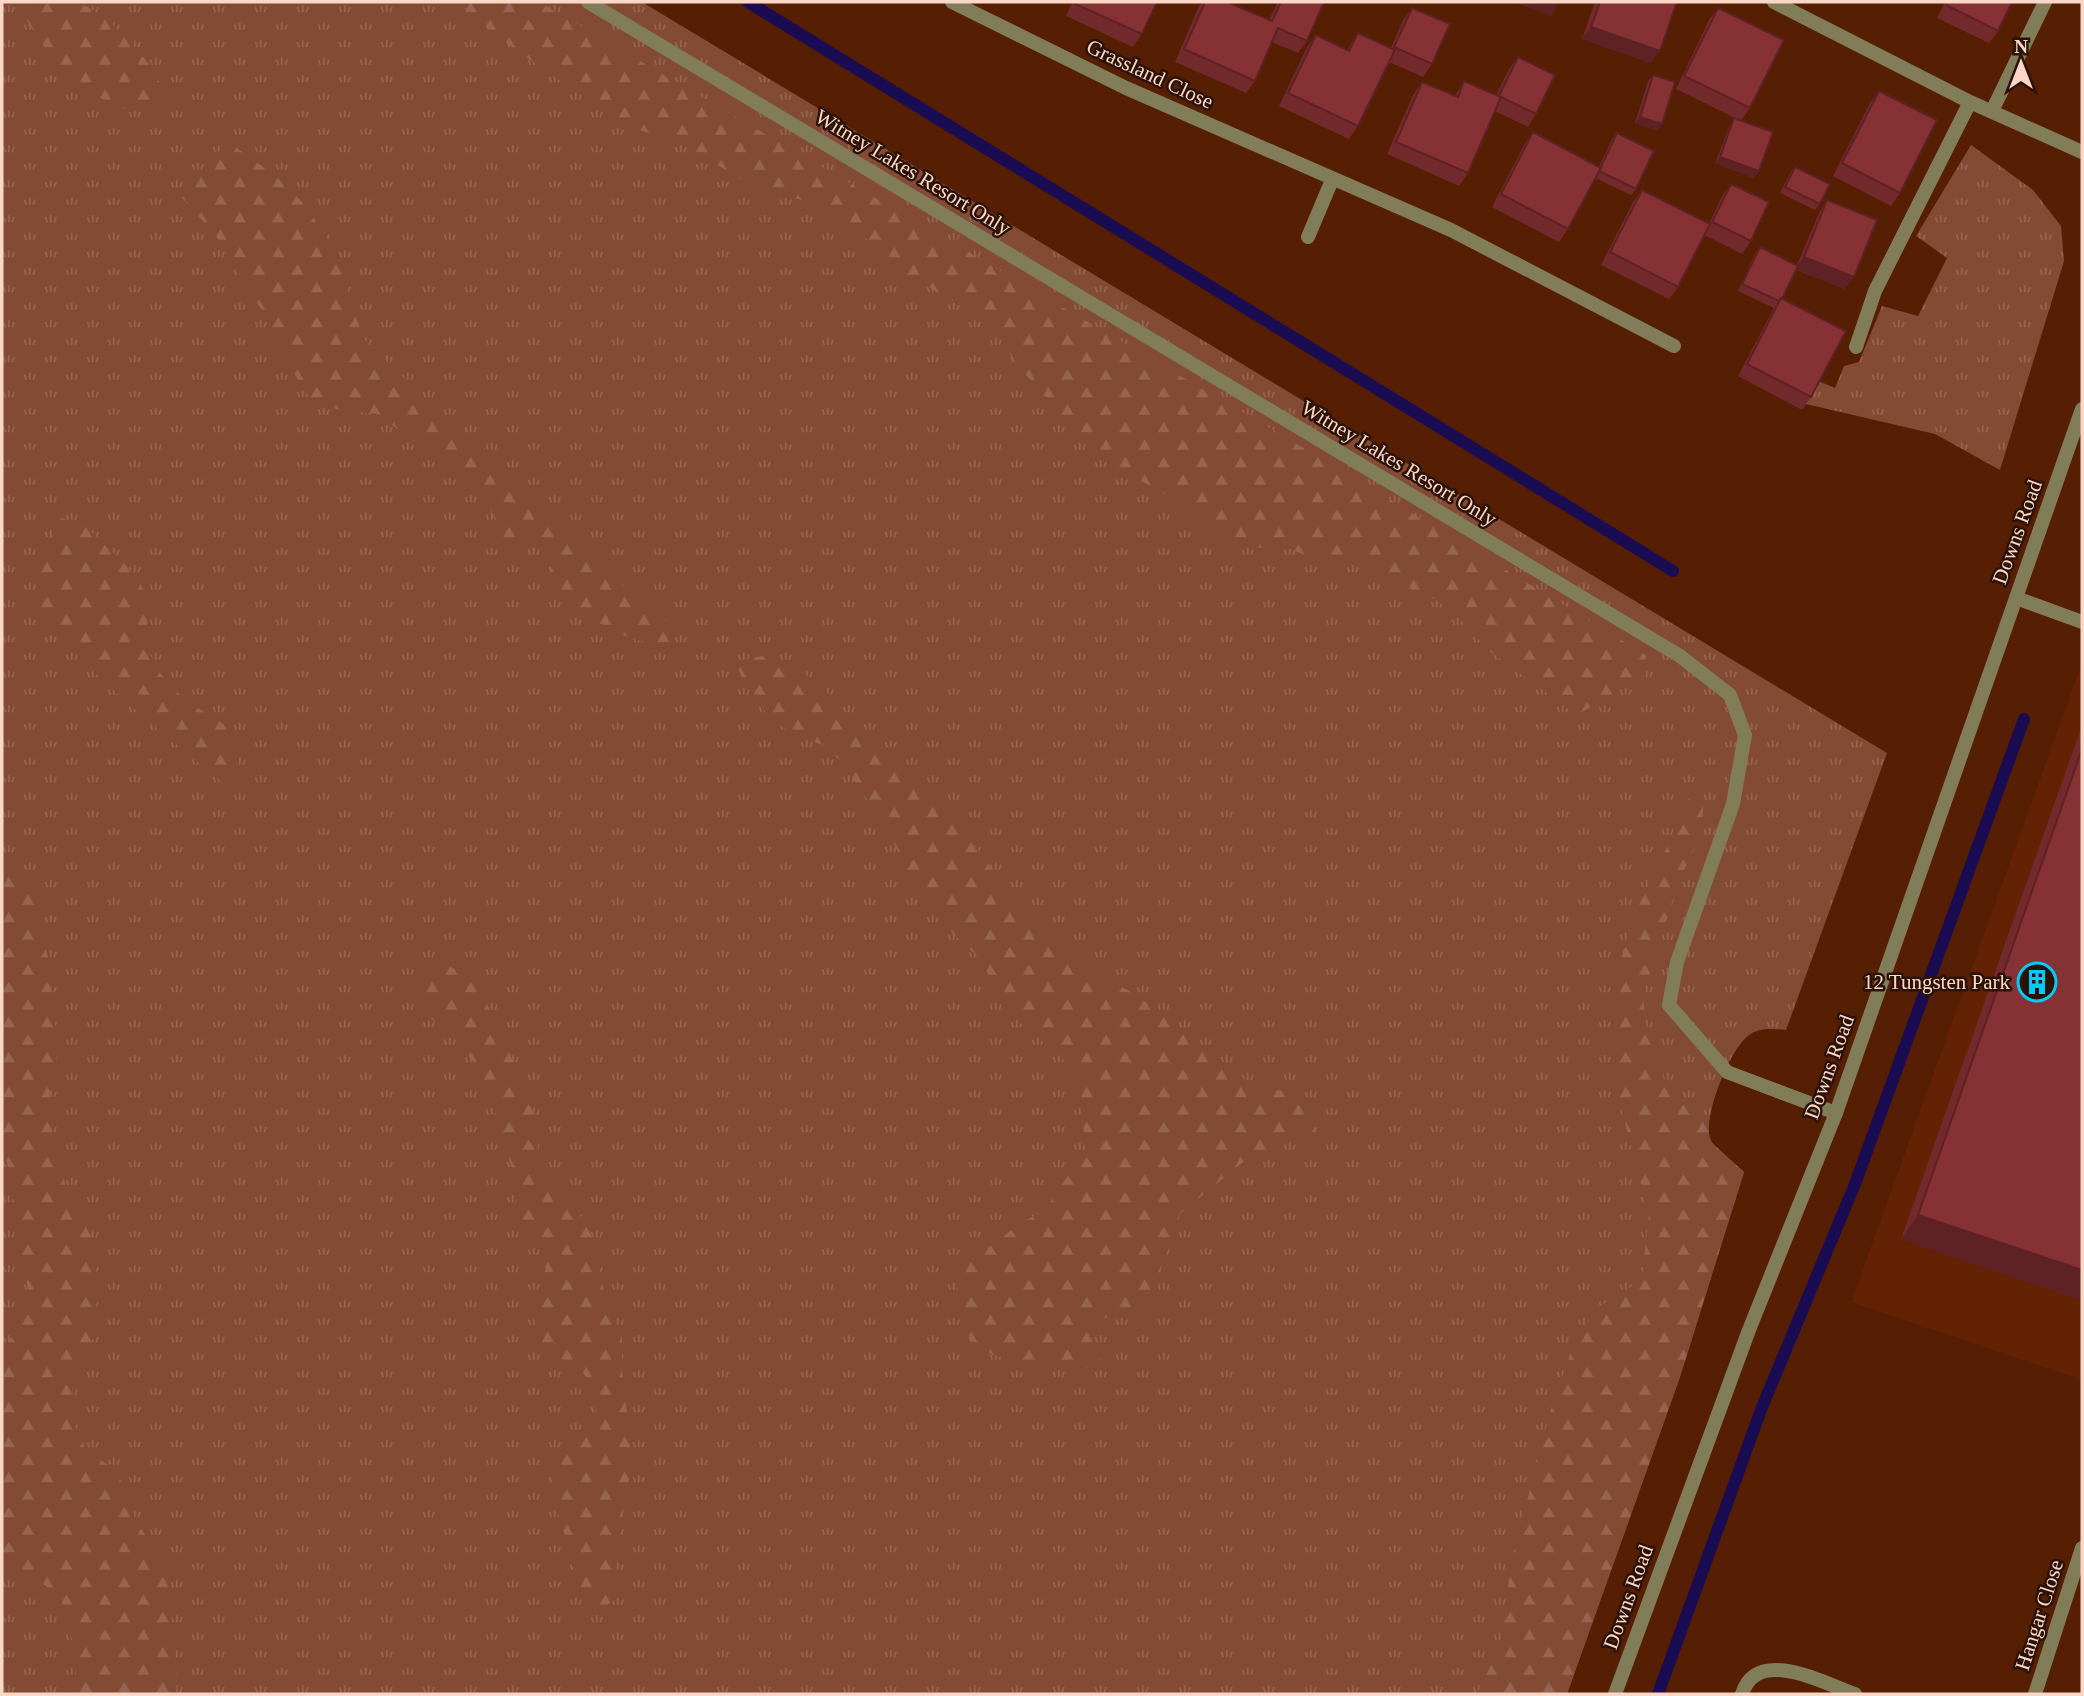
<svg xmlns="http://www.w3.org/2000/svg" width="2084" height="1696" font-family="'Times New Roman',serif">
	<style>
		.built { fill: #632203 }
		.grass { fill: url(#grass-tufts) }
		.forest { fill: url(#forest-firs) }
		.lines { fill: none; stroke-linecap: round; stroke-linejoin: round }
		.stream { stroke: #1a0c52; stroke-width: 12 }
		.service { stroke: #817d58; stroke-width: 14 }
		.minor { stroke: #817d58; stroke-width: 14 }
		.tertiary { stroke: #817d58; stroke-width: 14 }
		.wall { fill: #732a2c }
		.shaded-wall { fill: #5e2224 }
		.building { fill: #863133; stroke: #5e2224; stroke-width: 2 }
		.labels { text-anchor: middle; dominant-baseline: central; stroke-width: 5; stroke-linejoin: round; paint-order: stroke }
		.street-label { font-size: 21px; fill: #fbd7c8; stroke: #2b1208 }
		.poi-label { font-size: 21px; fill: #fbd7c8; stroke: #2b1208; text-anchor: end }
	</style>
	<defs>
		<pattern id="grass-tufts" width="24" height="20" patternUnits="userSpaceOnUse" patternTransform="scale(1.75)"><rect width="24" height="20" fill="#844b34"/><path d="M3 7l-1-3M5 7V3M7 7l1-3M15 17l-1-3M17 17v-4M19 17l1-3" fill="none" stroke="#966450"/></pattern>
		<pattern id="forest-firs" width="22" height="20" patternUnits="userSpaceOnUse" patternTransform="scale(1.75)"><rect width="22" height="20" fill="#844b34"/><path d="M5 1l3.5 6h-7zM16 11l3.5 6h-7z" fill="#966450"/></pattern>
	</defs>
	<rect width="100%" height="100%" fill="#561e03"/>
	<path class="built" d="M2082,663V1380L1851,1302Z"/>
	<path class="grass" d="M2,2H642L1887,753L1786,1030C1772,1029 1761,1027 1749,1035C1730,1048 1703,1116 1710,1138C1714,1150 1735,1163 1744,1172L1680,1377L1567,1694H2Z
		M1971,145L2033,190L2061,226L2064,261L2000,470L1935,434L1806,404L1811,378L1835,388L1844,366L1859,362L1882,306L1918,316L1947,258L1916,236Z"/>
	<path class="forest" d="M19,2C36,2 57,0 74,2C105,8 165,71 166,103L154,113C141,111 124,110 112,104C73,86 33,42 19,2Z
		M459,2H539L1338,468L1646,655L1644,676L1577,715L1488,650L1460,619L1438,601L1397,583L1365,563L1320,562L1291,549L1241,547L1217,540L1196,522L1185,505L1101,459L1017,365L991,324L887,262L856,228L808,202L756,187L671,139L627,127L516,50L478,21Z
		M227,141L276,176L303,203L333,246L363,338L432,406L471,435L624,586L655,610L672,627L674,641C667,642 659,643 652,643C625,641 572,611 557,589C544,569 560,557 530,531L517,566L485,499L466,479L377,414L339,410L310,398L279,350L271,325L216,236L182,198Z
		M59,517L86,527L138,577L147,601L148,650L159,672L184,699L225,725L235,749L240,771L228,787C186,750 52,649 38,599C31,573 49,541 59,517Z
		M761,656L791,664L824,688L841,709L897,759L982,854L1016,908L1053,944L1092,974L1128,990L1158,1011L1254,1087L1284,1091L1297,1098L1312,1117L1316,1131L1247,1159L1181,1213L1167,1246L1151,1307L1093,1321L1089,1336L1099,1350L1103,1368L1041,1367L993,1355L971,1340L955,1307L957,1281L966,1258L994,1244L1020,1223L1044,1211L1085,1151L1081,1092L1063,1059L1009,1013L980,959L942,923L918,892L885,826L841,761L822,745L775,724L746,686L735,662Z
		M1695,793L1704,799L1701,833L1677,886L1643,996L1647,1032L1670,1096L1707,1119L1710,1141L1744,1172L1680,1377L1567,1694H1477L1499,1648L1512,1558L1551,1409L1576,1337L1600,1306L1642,1280L1649,1213L1614,1082L1613,995L1627,935L1642,896L1660,864L1685,802Z
		M2,854L25,874L40,909L55,1010L56,1062L49,1098L54,1147L69,1196L91,1236L98,1282L94,1337L72,1382L75,1426L86,1450L111,1467L126,1488L131,1511L162,1564L169,1589L177,1676L176,1694H78L70,1629L60,1596L2,1555V1350L26,1318L29,1297L2,1132Z
		M438,961L459,971L475,984L503,1032L513,1063L532,1102L541,1172L571,1201L592,1235L605,1296L622,1336V1371L630,1438L629,1480L616,1552L614,1600L602,1609L585,1600L554,1501L553,1466L585,1435L597,1413L590,1383L578,1366L550,1354L539,1336L533,1316L546,1268L536,1241L526,1232L517,1205L512,1169L491,1098L475,1064L450,1033L426,1015L418,988Z"/>
	<g class="lines">
		<path class="stream" d="M748,2L1673,571
			M1658,1694L1762,1407L1855,1184L2024,719"/>
		<path class="service" d="M588,2L1680,656L1730,695L1745,735L1733,804L1677,962L1669,1005L1727,1072L1836,1113
			M1308,237L1332,180"/>
		<path class="minor" d="M952,2L1126,88L1451,230L1674,346
			M1774,2L1970,102L2082,152
			M1992,111L2045,2
			M1856,347L1875,291L1970,102
			M2016,598L2082,622
			M1742,1694C1757,1646 1823,1683 1855,1694
			M2035,1694L2082,1548"/>
		<path class="tertiary" d="M1615,1694L1749,1330L1836,1113L2082,409"/>
	</g>
	<path class="wall" d="M1072,2H1157L1142,34L1133,47L1066,16Z
		M1203,2H1227L1269,20L1278,2H1324L1307,41L1298,53L1272,42L1255,81L1246,93L1175,62L1199,6Z
		M1595,2H1677L1651,63L1582,39Z
		M1945,2H2012L1998,31L1989,43L1937,18Z
		M1412,8L1432,64L1423,77L1389,62L1358,126L1349,139L1279,106L1307,47L1316,35L1347,50L1358,33L1391,48L1403,20Z
		M1718,8L1750,108L1741,121L1676,89L1709,20Z
		M1518,57L1536,114L1528,127L1495,111L1468,173L1459,186L1387,154L1413,95L1422,82L1455,96L1464,81L1496,95L1509,69Z
		M1653,75L1657,131L1635,123L1648,81Z
		M1879,91L1900,193L1891,206L1833,176L1870,103Z
		M1734,118L1759,171L1754,178L1715,163L1730,125Z
		M1533,132L1599,167L1612,139L1617,133L1636,189L1631,195L1595,178L1568,229L1559,242L1492,207L1524,145Z
		M1795,167L1820,204L1815,210L1780,193L1790,173Z
		M1731,184L1751,241L1742,254L1704,235L1678,287L1669,299L1601,265L1633,202L1642,190L1709,224L1722,196Z
		M1827,200L1845,289L1796,270L1782,299L1811,397L1802,410L1738,376L1774,308L1738,291L1755,254L1760,247L1797,265L1819,213Z
		M2082,725V1300L1901,1239Z"/>
	<path class="shaded-wall" d="M1513,2H1556L1559,3L1551,16Z
		M1591,27L1660,51L1651,63L1582,39Z
		M1640,117L1662,124L1657,131L1635,123Z
		M1720,157L1759,171L1754,178L1715,163Z
		M1804,257L1854,277L1845,289L1795,269Z
		M1918,1215L2082,1270V1300L1901,1239Z"/>
	<path class="building" d="M1076,2H1157L1142,34L1075,4Z
		M1205,2H1227L1272,21L1281,2H1324L1307,41L1278,28L1255,81L1184,49Z
		M1600,2H1677L1660,51L1591,27Z
		M1948,2H2012L1998,31L1946,5Z
		M1412,8L1450,24L1432,64L1394,47Z
		M1718,8L1784,40L1750,108L1684,76Z
		M1358,33L1395,50L1358,126L1288,93L1316,35L1349,51Z
		M1518,57L1555,75L1536,114L1499,96Z
		M1653,75L1675,82L1662,124L1640,117Z
		M1464,81L1501,97L1468,173L1396,142L1422,82L1458,97Z
		M1879,91L1937,120L1900,193L1842,163Z
		M1734,118L1773,132L1759,171L1720,157Z
		M1533,132L1601,168L1568,229L1501,194Z
		M1617,133L1654,151L1636,189L1599,171Z
		M1795,167L1830,184L1820,204L1785,187Z
		M1731,184L1769,202L1751,241L1712,222Z
		M1642,190L1710,224L1678,287L1610,252Z
		M1827,200L1877,220L1854,277L1804,257Z
		M1760,247L1798,266L1782,299L1781,298L1779,301L1742,284Z
		M1781,298L1846,331L1811,397L1747,364Z
		M2082,749V1270L1918,1215Z"/>
	<defs>
		<symbol id="building-ring" viewBox="-11 -11 22 22"><circle r="9.5" fill="#2b1208" stroke="#03cbf9" stroke-width="1.5"/><path d="M-4-6H4V6H1V3H-1V6H-4ZM-2.5-4.3h1.7v1.8h-1.7ZM.8-4.3h1.7v1.8H.8ZM-2.5-1h1.7V.8h-1.7ZM.8-1h1.7V.8H.8Z" fill="#03cbf9"/></symbol>
	</defs>
	<g fill-rule="evenodd">
		<use href="#building-ring" x="2015" y="960" width="44" height="44"/>
	</g>
	<g class="labels">
		<g class="street-label">
			<text transform="translate(1150 74) rotate(25)">Grassland Close</text>
			<text transform="translate(913 172) rotate(31)">Witney Lakes Resort Only</text>
			<text transform="translate(1399 463) rotate(31)">Witney Lakes Resort Only</text>
			<text transform="translate(2017 532) rotate(-70)">Downs Road</text>
			<text transform="translate(1829 1067) rotate(-70)">Downs Road</text>
			<text transform="translate(1628 1597) rotate(-70)">Downs Road</text>
			<text transform="translate(2039 1615) rotate(-72)">Hangar Close</text>
		</g>
		<g class="poi-label">
			<text x="2010" y="982">12 Tungsten Park</text>
		</g>
	</g>
	<rect width="2084" height="1696" fill="none" stroke="#fbd7c8" stroke-width="7"/>
	<g transform="translate(2021 63)" stroke="#2b1208" stroke-width="5" paint-order="stroke">
	<path d="M0-5L12 26L0 18L-12 26Z" fill="#fbd7c8"/>
	<text y="-10" font-size="19" font-weight="bold" text-anchor="middle" fill="#fbd7c8">N</text>
	</g>
</svg>
